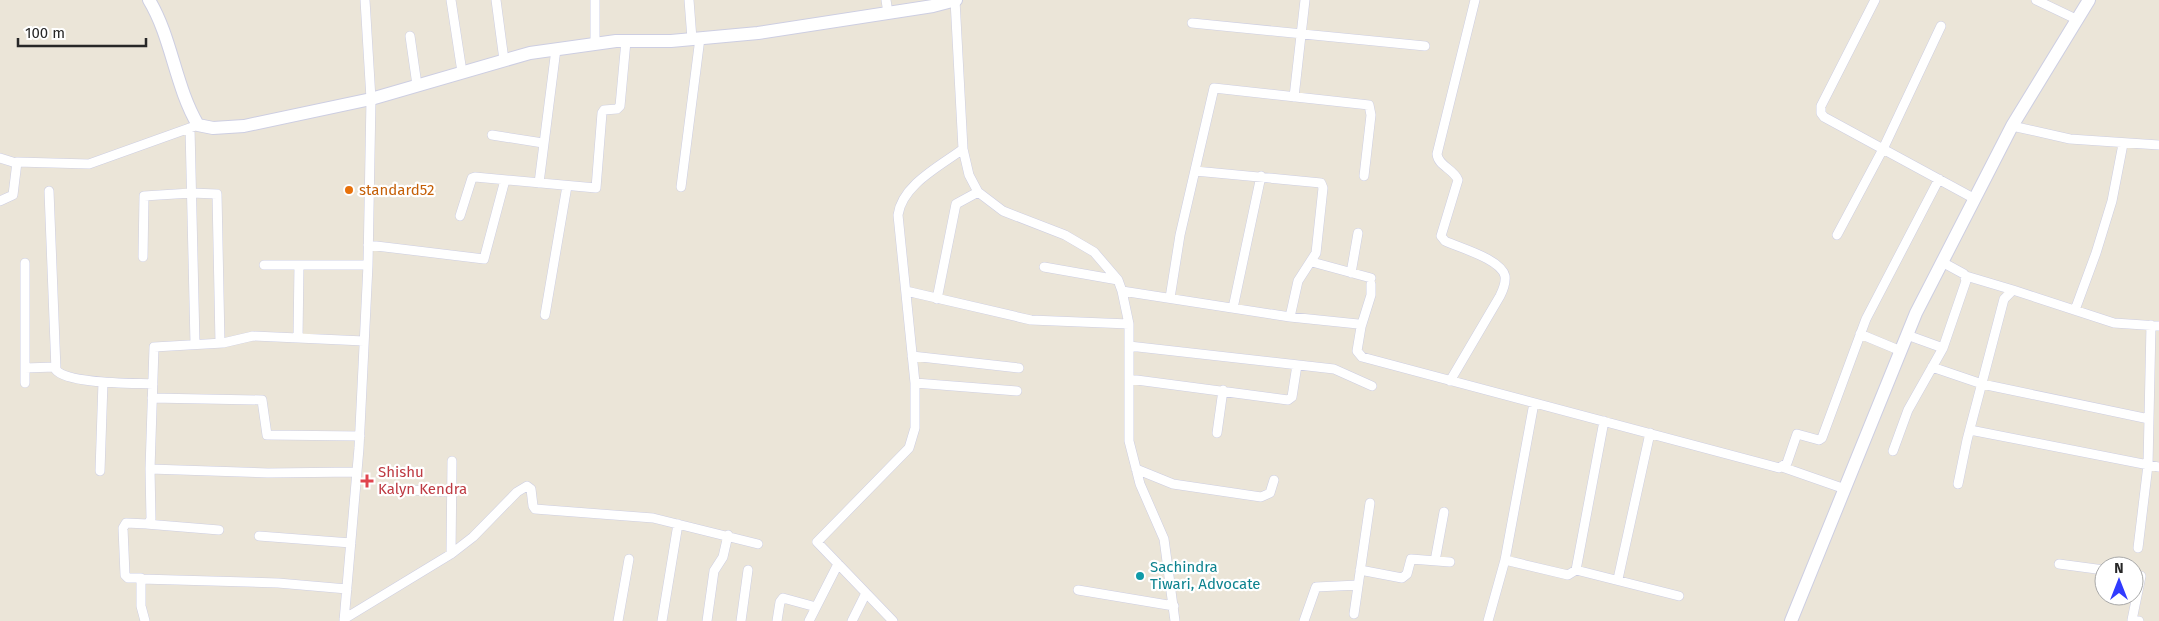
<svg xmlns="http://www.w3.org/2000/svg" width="2159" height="621" font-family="'Fira Sans',sans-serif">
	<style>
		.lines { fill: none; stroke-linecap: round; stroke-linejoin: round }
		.street-casing { stroke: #cdcee2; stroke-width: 10 }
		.secondary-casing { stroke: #cdcee2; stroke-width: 14 }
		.street { stroke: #fff; stroke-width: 9 }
		.secondary { stroke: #fff; stroke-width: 12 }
		.food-dot { fill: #e8710a; stroke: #fff; stroke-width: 2 }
		.health-dot { fill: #e0444e; stroke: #fff; stroke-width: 2 }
		.culture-dot { fill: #0f9aa8; stroke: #fff; stroke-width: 2 }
		.labels { text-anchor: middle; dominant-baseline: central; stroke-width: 4.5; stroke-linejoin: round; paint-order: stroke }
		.food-label { font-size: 15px; fill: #c56008; stroke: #fff; text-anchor: start }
		.health-label { font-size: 15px; fill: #be3a42; stroke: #fff; text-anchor: start }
		.culture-label { font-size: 15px; fill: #0d838f; stroke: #fff; text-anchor: start }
	</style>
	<rect width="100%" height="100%" fill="#ebe5d8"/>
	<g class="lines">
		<defs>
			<path id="street" d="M451,0L462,72
				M496,0L504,60
				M689,0L692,39
				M886,0L888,13
				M955,0L963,149L969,175L978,192L1003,211L1065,235L1094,252L1118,280L1122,291L1129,324V441L1140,484L1164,539L1175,621
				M1875,0L1821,106V113L1824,117L1975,199
				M2036,0L2078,20
				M1192,23L1425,46
				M410,36L417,85
				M595,44V0
				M1294,97L1305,0
				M2012,126L2070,139L2159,145
				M190,128L195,344
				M492,135L543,143
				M0,158L16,163
				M1195,171L1321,183L1323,188L1316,253L1298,281L1290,317
				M539,183L556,49
				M681,187L700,38
				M49,191L56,370C68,384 133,383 153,384
				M0,201L13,195L17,162L89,164L198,125
				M460,216L472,178L475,177L596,188L602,113L604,110L617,109L620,106L626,41
				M1837,235L1883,149L1941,26
				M368,245L484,259L505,180
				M143,257L144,196L191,193L217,194L220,343
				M1312,262L1371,278
				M264,265H368
				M1044,267L1118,280
				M1351,273L1358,233
				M1966,276L2013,290
				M906,291L1031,320L1129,324
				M1122,291L1290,317L1358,324L1361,327L1357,351L1362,357L1779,468L1787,463L1797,434L1819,440L1822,438L1866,319L1939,179
				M1170,298L1180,235L1214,88L1369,105L1371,115L1364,176
				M937,299L956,204L978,192
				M1233,308L1261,176
				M2075,310L2096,253L2112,201L2123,144
				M545,315L567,186
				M1361,327L1371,295V284
				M1860,334L1901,351
				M1907,335L1943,348
				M298,338L299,265
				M1129,346L1334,369L1372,386
				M912,356L1019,368
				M1932,367L1982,384L2149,419
				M25,368L55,367
				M1129,379L1288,400L1292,397L1297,365
				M1450,381L1500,296C1503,290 1506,283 1505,276C1501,259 1460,248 1445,241L1441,236L1458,180C1454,169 1438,166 1437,154L1475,0
				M25,383V263
				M915,383L1017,391
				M152,398L262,400L267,435L360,436
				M1970,430L2159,467
				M1217,433L1223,390
				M1893,451L1908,410L1943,348L1966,281L1964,274L1942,262
				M1782,467L1845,489
				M150,469L268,473L357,472
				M1136,469L1173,484L1261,497L1270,493L1274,480
				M100,471L103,382
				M1958,484L1967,440L2004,299L2013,290L2114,323L2159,326
				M409,490L452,492
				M146,524L219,530
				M259,536L351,543
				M2138,548L2148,465L2151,325
				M451,554L452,461
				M1505,560L1568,575L1576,570L1679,596
				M1435,561L1444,512
				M2059,564L2104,570
				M1360,570L1402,578L1407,574L1411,559L1450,562
				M1576,570L1604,421
				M2134,575L2141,576L2132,620L2139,621
				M141,579L278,583L347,589
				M1618,579L1650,433
				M1078,590L1174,606
				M1354,614L1370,503
				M344,619L451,554L473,537L517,492L527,486L531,489L533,506L535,509L653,518L758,544
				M145,621L141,606V578H128L125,575L123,528L126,523L148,524L151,519L150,469L154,347L223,343L253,336L364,341
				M344,621L359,448L368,265L371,99L365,0
				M618,621L629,559
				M662,621L678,524
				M707,621L714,571L723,557L728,535
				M741,621L748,570
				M777,621L780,602L783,598L816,607
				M809,621L838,564
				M852,621L866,593
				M893,621L817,542L909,448L915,428V383L898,215C902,185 940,166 963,149
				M1304,621L1316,587L1358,585
				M1488,621L1505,560L1534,403"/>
			<path id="secondary" d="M149,0C172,38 175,86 198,125L213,128L244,126L371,99L530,53L616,41H671L758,33L933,6L956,0
				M1791,621L1916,313L2012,126L2089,0"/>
		</defs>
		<use href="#street" class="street-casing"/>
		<use href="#secondary" class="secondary-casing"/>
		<use href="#street" class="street"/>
		<use href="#secondary" class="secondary"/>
	</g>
	<circle class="food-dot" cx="349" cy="190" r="5"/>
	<path class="health-dot" d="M364.5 473.5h5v5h5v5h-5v5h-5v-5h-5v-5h5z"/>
	<circle class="culture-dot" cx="1140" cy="576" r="5"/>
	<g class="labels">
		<g class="food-label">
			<text x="359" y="190">standard52</text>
		</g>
		<g class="health-label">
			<text x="378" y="472">Shishu<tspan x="378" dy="17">Kalyn Kendra</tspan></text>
		</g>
		<g class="culture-label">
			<text x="1150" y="567">Sachindra<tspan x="1150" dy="17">Tiwari, Advocate</tspan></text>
		</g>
	</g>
	<g transform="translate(2119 581)"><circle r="24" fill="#ffffff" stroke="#a9a9a9"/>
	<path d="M0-4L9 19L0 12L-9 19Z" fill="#313bff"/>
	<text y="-8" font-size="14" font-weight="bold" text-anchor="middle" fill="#272727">N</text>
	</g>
	<path d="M18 38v8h128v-8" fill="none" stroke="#272727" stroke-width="2.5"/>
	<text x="25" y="38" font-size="15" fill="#272727" stroke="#ffffff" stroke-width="4" paint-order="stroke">100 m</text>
</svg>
